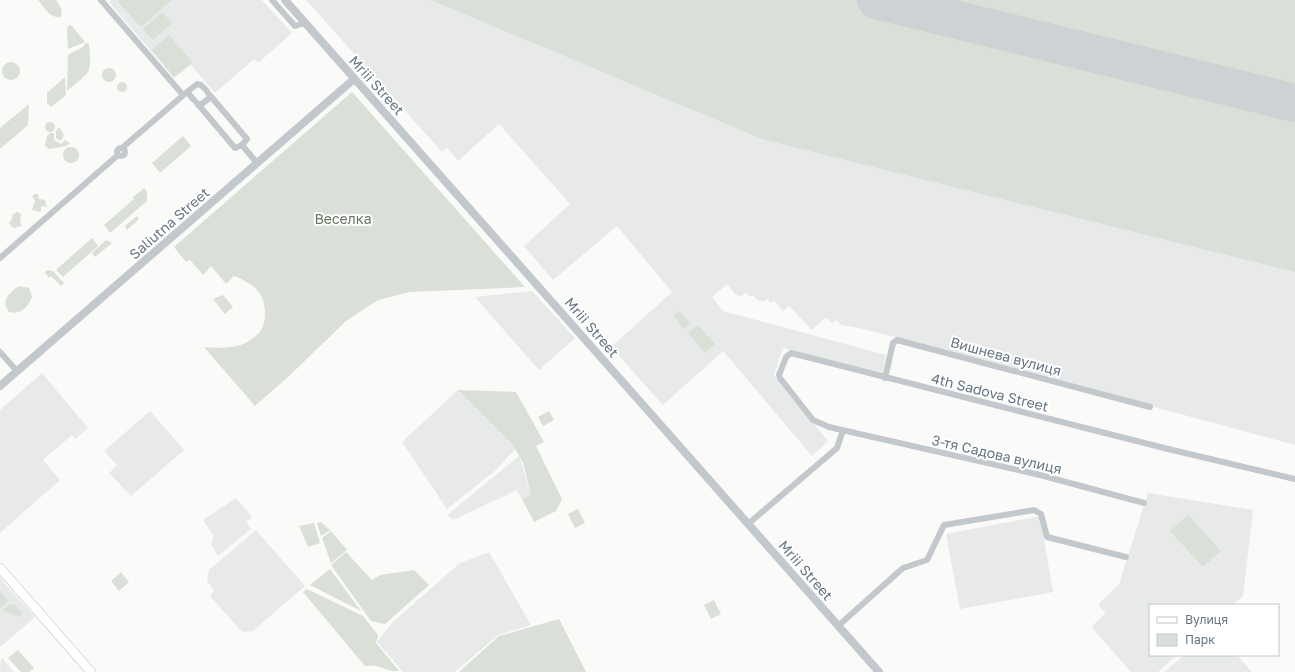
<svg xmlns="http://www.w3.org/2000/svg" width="1295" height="672" font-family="'Golos Text',sans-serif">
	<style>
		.built { fill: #e8e9e9 }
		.green { fill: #dadfd7 }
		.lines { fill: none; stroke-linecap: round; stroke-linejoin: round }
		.runway { stroke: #ced2d4; stroke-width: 38 }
		.secondary-casing { stroke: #b3babf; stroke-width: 10 }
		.minor { stroke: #c3c8cc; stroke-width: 6 }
		.tertiary { stroke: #c3c8cc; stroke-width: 8 }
		.secondary { stroke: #fff; stroke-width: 9 }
		.labels { text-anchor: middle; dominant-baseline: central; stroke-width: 4; stroke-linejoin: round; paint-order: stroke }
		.street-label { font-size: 14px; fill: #657683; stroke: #fff }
		.park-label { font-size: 14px; fill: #687a64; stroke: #fff }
	</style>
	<rect width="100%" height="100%" fill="#fafaf8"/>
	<path class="built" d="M112,0H262L292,33L258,63L254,59L215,93L191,65L174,78L109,2Z
		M306,0H1295V445L895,337L859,328L841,325L836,320L832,323L827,318L824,319L812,330L789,306L783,311L774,301L771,303L767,299L765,301L757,300L753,295L751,297L746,293L741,296L736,295L727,284L712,297L723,311L886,355L882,375L783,348L774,375L828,441L812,456L723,351L663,405L611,347L672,292L617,226L553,280L524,246L570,204L499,124L458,161L447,148L442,152Z
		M532,291L575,338L539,370L475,297Z
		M42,373L88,428L75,439L72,435L43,460L60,480L0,533V410Z
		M458,390L513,445L515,449L496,470L447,509L402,442Z
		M150,411L184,450L131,496L109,473L117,465L104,451Z
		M519,456L531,494L522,499L517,490L453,520L447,515Z
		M1148,493L1253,510L1243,596L1232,605H1150V655H1177L1158,672H1131L1093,629L1092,626L1106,613L1099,606L1100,603L1119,584Z
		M236,498L252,517L246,522L251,529L218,556L211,544L214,536L203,520Z
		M1040,516L1053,592L960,609L946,534Z
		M256,530L305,586L253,631L244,632L241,631L210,596L214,590L207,582L209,570Z
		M489,552L531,625L498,635L455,672H403L377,642L394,621L460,563Z
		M0,578L35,617L0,647Z
		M1184,655H1237L1252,672H1164Z
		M1,657L14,672H0Z"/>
	<path class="green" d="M38,0H56L62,10L61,17C50,19 45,8 38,0Z
		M120,0H172L141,27L118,2Z
		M431,0H1295V272L762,139Z
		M162,12L172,23L153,40L143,29Z
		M69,25L72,26L85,42L68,49L67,29Z
		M169,35L192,62L174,77L152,50Z
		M86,43L89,44C92,76 90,71 67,91L68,55C74,50 81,51 86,43Z
		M2 71a9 9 0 1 1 18 0a9 9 0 1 1-18 0Z
		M102 75a7 7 0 1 1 14 0a7 7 0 1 1-14 0Z
		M65,77L66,95L51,107L47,103V93Z
		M117 87a5 5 0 1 1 10 0a5 5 0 1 1-10 0Z
		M352,92L525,287L410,292L378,300L346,321L288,377L255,406L204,347C217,348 236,349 247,342C251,340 257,335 260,332C268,321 266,300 258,291C252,284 242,279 234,276L226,284L211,266L203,275L190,260L186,262L174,247Z
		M29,104L28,125L0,149V128Z
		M45 127a5 5 0 1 1 10 0a5 5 0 1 1-10 0Z
		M59,127L64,135L61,141L56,138V131Z
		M50,133H54V140L61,144L65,140L70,143L66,146L48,149L45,145L47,136Z
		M183,136L191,146L160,173L152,163Z
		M63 155a8 8 0 1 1 16 0a8 8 0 1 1-16 0Z
		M144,188L147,192V201L110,233L104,225L134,199L133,197Z
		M35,194H38L39,199L45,200L47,208L44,206L41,207V212L32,210L35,201L32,196Z
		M17,212L21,214L20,223L22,226L13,228L9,223L12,219V215Z
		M137,216L139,219L127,230L125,226Z
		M92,238L98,246L63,277L56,270Z
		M106,240L112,243L95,257L92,253Z
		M47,270L53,271L64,283L61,286L51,276L49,278L45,273Z
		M19,286L29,288L32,297C28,307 21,315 9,312C0,301 10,292 19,286Z
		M223,295L233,307L225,314L213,299Z
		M679,311L690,323L684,329L673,316Z
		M698,325L715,344L705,353L688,333Z
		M458,390L516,392L544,442L536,446L562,499L556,511L534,522L522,499L531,494L523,463L513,445Z
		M549,411L554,420L543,426L538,417Z
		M578,509L585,523L575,528L568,514Z
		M1188,515L1221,551L1203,567L1170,531Z
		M321,522L330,530L321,536L317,523Z
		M314,523L320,543L308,547L299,526Z
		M331,531L347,550L331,563L322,538Z
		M346,552L372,580L380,575L414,570L429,585L385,624L371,621L331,565Z
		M330,569L361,611L310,585Z
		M121,572L129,582L119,591L111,581Z
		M307,589L363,616L378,635L376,643L399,671C386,672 378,663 365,666L303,592Z
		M0,591L8,601L0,608Z
		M714,600L721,614L711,619L704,605Z
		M10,604L15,605L23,614L19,617L3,610Z
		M559,619L586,672H459L499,636Z
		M18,650L34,668L29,672H21L8,658Z"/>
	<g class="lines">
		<path class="runway" d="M876,0L1295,103"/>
		<defs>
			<path id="secondary" d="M0,568L91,672"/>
		</defs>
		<use href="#secondary" class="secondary-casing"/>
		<path class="minor" d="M101,0L183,95
			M272,0L295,26L305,23
			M194,100L187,92L197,84L201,85L206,90
			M197,103L235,148L242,145L247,139L208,93
			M199,106L211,97
			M242,145L257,163
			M117 152a4 4 0 1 1 8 0a4 4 0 1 1-8 0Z
			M122,148L187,92
			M0,258L118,155
			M0,352L17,371
			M885,378L893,343L897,340L1150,407
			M1144,503L1040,475L829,427L813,420L780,378L779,375L786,357L791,353L1168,449L1295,479
			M748,524L837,448L843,430
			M838,626L903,568L927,560L944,525L1034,510L1041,514L1047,537L1126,557"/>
		<path class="tertiary" d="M285,0L879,672
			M0,386L354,79"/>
		<use href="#secondary" class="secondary"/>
	</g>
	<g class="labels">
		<g class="street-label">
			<text transform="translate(377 85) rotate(48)">Mriii Street</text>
			<text transform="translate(169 223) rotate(-41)">Saliutna Street</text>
			<text transform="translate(592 327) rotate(49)">Mriii Street</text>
			<text transform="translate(1006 356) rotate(15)">Вишнева вулиця</text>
			<text transform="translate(990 392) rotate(14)">4th Sadova Street</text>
			<text transform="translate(997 454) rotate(13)">3-тя Садова вулиця</text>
			<text transform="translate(806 570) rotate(49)">Mriii Street</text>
		</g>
		<g class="park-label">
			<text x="343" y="218">Веселка</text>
		</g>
	</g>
	<rect x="1149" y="604" width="130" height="52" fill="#ffffff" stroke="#c1c8cd"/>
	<rect x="1157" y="617" width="20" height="6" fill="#ffffff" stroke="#c1c8cd"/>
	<text x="1185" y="624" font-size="12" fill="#657683">Вулиця</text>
	<rect x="1157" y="634" width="20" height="12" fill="#dadfd7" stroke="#c1c8cd"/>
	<text x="1185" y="644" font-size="12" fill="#657683">Парк</text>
</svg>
